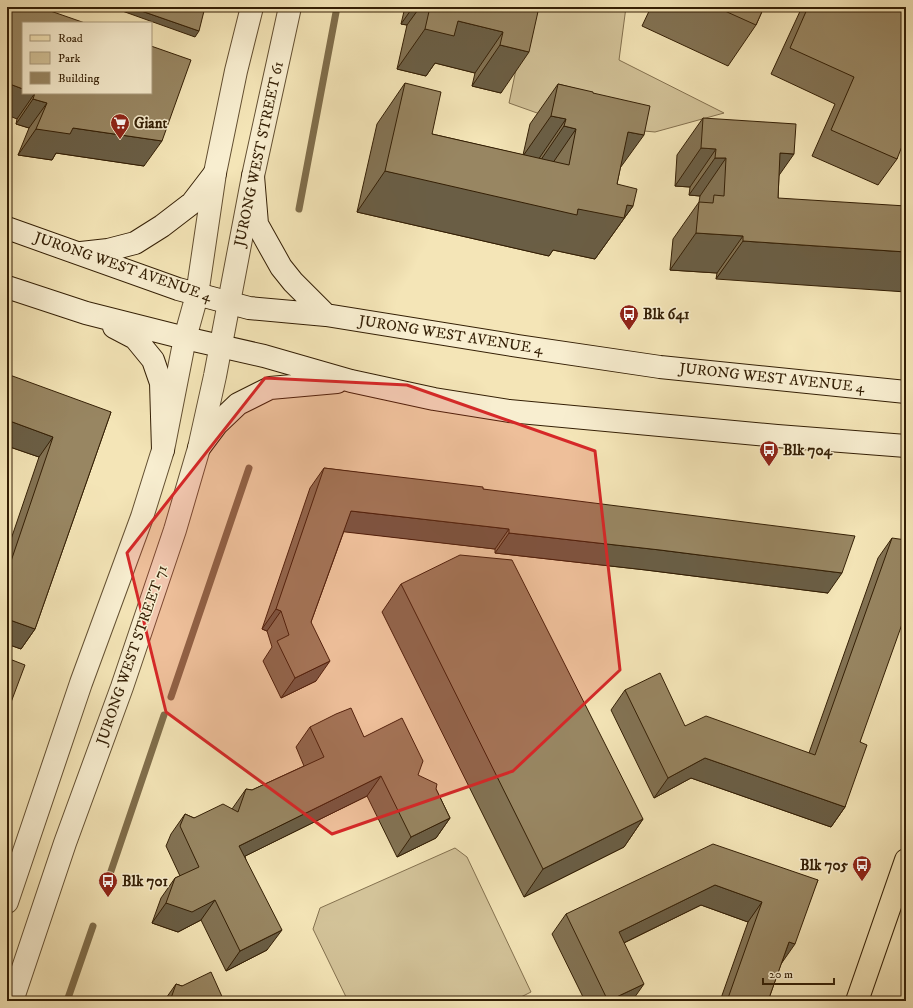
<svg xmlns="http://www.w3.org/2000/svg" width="913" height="1008" font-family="'IM FELL DW Pica',serif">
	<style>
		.green { fill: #d3c399; stroke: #84714f }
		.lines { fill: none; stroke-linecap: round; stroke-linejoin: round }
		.stream { stroke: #806e4b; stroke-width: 7 }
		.tertiary-casing { stroke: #645032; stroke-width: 24 }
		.secondary-casing { stroke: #341f05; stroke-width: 24 }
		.primary-casing { stroke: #341f05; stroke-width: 24 }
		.tertiary { stroke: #f8eed0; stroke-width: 22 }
		.secondary { stroke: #f8eed0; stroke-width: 22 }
		.primary { stroke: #f4e5b7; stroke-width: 22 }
		.wall { fill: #837354; stroke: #341f05 }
		.shaded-wall { fill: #6a5e45; stroke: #341f05 }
		.building { fill: #988662; stroke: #341f05 }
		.marked { fill: #d62828; fill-opacity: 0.2; stroke: #d62828; stroke-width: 3; stroke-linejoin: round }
		.labels { text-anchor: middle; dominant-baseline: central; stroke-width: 3; stroke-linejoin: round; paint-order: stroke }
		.poi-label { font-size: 15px; font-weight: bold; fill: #341f05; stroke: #f8eed0; text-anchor: start }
		.street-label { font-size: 15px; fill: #341f05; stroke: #f8eed0 }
	</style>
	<rect width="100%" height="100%" fill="#f4e5b7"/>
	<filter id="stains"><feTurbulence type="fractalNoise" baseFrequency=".005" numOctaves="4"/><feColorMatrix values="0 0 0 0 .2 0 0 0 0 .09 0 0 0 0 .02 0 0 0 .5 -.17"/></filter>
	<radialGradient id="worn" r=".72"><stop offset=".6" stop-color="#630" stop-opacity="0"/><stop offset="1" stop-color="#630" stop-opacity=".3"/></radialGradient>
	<path class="green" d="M529,7H626L619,60L724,113L655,132L568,124L509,103Z
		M455,848L467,857L531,992L513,1001H348L313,929L320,908Z"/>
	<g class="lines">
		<path class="stream" d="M299,209L337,7
			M171,697L249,468
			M108,880L164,715
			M67,1001L93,926"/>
		<defs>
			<path id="tertiary" d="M7,902L81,683L142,517L163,450L185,338L197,295L215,173L236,71L252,7
				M12,1001L65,843L122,687L175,530L199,448L215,376L253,176L290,7"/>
			<path id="secondary" d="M253,176L257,224L281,267L293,282L326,315
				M7,228L178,289L249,308L326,315L518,346L660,367L906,392
				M81,253L108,250L135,243L162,226L192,203L215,173
				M7,287L86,313L185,338L264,356L351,381L434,399L509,411L777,436L906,446
				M114,327L135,338L153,360L161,383L163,450
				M199,448L217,424L238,404L270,388L337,382"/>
			<path id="primary" d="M857,1001L906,860"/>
		</defs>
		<use href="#tertiary" class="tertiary-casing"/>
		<use href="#secondary" class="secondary-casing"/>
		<use href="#primary" class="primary-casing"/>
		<use href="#tertiary" class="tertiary"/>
		<use href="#secondary" class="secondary"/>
		<use href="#primary" class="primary"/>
	</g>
	<path class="wall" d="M7,7L151,93L144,166L56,153L52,160L18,155L29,128L16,124L17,119Z
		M405,7H539L501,93L472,86L475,73L435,63L426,76L397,69L407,25L401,24Z
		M651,7H764L756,25L728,66L642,26Z
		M802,7H906L897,159L878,185L812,156L835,104L771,74Z
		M405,83L432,134L523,155L530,124L558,84L593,93L620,169L617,184L633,206L595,259L553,250L549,256L357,212L377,124Z
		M703,118L779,175L778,198L716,279L717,273L670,270L673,239L699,202L700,196L689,195L690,187L675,186L677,155Z
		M111,412L35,629L21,649L7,644V551L39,457L7,446Z
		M324,468L483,489L828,593L646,570L495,553V549L344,531L311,622L316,681L281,698L263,661L272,647L267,631L262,629L310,488Z
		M892,538L860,742L845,807L831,827L691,778L654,798L611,710L625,690L685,726L809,753L878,558Z
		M401,584L643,819L624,847L524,897L382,612Z
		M310,727L364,737L436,789L450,818L436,838L397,857L367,796L245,856L267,950L226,971L201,920L178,932L152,923L161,898L175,878L180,876L166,846L171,834L185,814L194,818L232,809L246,789L252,790L304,766L296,747Z
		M818,880L781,964L768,1001H720L748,922L701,905L624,943L632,1001H585L552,934L566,914Z
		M176,984L182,986L224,1001H164Z"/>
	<path class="shaded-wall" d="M111,7H130L199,31L195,37Z
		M413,7H420L407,25L401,24Z
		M458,21L503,32L475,73L435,63L426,76L397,69L425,29Z
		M500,45L529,52L501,93L472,86Z
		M7,83L23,89V93H35L17,119L7,115Z
		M33,99L47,103L29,128L16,124Z
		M551,116L566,119L538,160L523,156Z
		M564,126L576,129L548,170L536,167Z
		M73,128L162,141L144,166L56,153L52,160L18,155L36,129Z
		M628,132L644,135L615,175Z
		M701,148L716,149L690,187L675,186Z
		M780,153L794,154L768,191Z
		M715,158H726L700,196L689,195Z
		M385,171L578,209L627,205L633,206L595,259L553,250L549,256L357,212Z
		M696,233L743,236L717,273L670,270Z
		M743,241L906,252V292L716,279Z
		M7,420L53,437L39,457L7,446Z
		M351,511L509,529L495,549L337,531Z
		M509,533L660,550L842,573L828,593L646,570L495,553Z
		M276,609L281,611L267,631L262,629Z
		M7,619L35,629L21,649L7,644Z
		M330,661L316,681L281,698L295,678Z
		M705,758L845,807L831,827L691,778L654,798L668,778Z
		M381,776L367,796L225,866L239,846Z
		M450,818L436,838L397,857L411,837Z
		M643,819L624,847L524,897L543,869Z
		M715,885L762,902L748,922L701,905L605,952L619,932Z
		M215,900L201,920L178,932L152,923L166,903Z
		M282,930L267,950L226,971L240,951Z
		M789,942L795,944L781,964Z
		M644,984L632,1001H608Z"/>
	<path class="building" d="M7,7H39L85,23H23V89L7,83Z
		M130,7H205L199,31Z
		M430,7H539L529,52L500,45L503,32L458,21L454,36L425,29Z
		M716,7H764L756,25Z
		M808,7H906V136L897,159L831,130L854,77L790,48Z
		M151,46L191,60L162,141L73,128L70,134L36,129L47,103L33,99L35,93H34H151Z
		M405,83L441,92L432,134L569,165L576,129L564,126L566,119L551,116L558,84L593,92V93L650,106L644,135L628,132L617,184L637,189L633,206L627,205L624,218L578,209L577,215L385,171Z
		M703,118L796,124L794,154L780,153L778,198L906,206V252L743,241V236L696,233L699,202L713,203L714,195L724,196L726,158H715L716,149L701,148Z
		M7,374L111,412L35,629L7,619V573L53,437L7,420Z
		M324,468L483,487V489L855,536L842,573L660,550L509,533V529L351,511L311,622L330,661L295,678L277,641L289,635L281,611L276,609Z
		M892,538L906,540V613L860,742L867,745L845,807L705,758L668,778L625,690L660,673L685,726L706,716L815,755Z
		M460,555L512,560L643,819L543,869L401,584Z
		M7,658L25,665L7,713Z
		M351,708L364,737L402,718L423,761L418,775L437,784L436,789L450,818L411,837L381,776L239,846L282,930L240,951L215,900L192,912L166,903L175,878L199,867L180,826L185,814L194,818L223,804L238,812L246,789L252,790L324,757L310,727L336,714Z
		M713,844L818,880L795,944L789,942L768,1001H727L762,902L715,885L619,932L644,984L608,1001L566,914Z
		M211,972L224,1001H170L176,984L182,986Z
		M153,999L157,1001H150Z"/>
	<path class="marked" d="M265,378L407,385L595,451L620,670L513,771L332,834L166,712L127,553Z"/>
	<defs>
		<symbol id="supermarket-pin" viewBox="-11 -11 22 30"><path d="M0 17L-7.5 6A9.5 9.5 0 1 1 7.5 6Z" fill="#8f2418" stroke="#f8eed0"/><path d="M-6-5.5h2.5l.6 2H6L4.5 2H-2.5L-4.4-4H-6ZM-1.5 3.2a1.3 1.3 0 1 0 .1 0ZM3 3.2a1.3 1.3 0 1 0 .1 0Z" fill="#fff"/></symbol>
		<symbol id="bus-pin" viewBox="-11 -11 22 30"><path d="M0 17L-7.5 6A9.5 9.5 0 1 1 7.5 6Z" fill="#8f2418" stroke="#f8eed0"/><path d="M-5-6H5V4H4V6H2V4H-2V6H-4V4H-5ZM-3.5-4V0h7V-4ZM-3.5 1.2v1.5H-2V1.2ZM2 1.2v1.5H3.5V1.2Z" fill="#fff"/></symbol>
	</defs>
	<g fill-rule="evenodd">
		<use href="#supermarket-pin" x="109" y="112" width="22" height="30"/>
		<use href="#bus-pin" x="618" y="303" width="22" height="30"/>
		<use href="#bus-pin" x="758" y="439" width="22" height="30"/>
		<use href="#bus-pin" x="851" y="854" width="22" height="30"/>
		<use href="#bus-pin" x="97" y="870" width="22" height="30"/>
	</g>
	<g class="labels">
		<g class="poi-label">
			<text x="134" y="123">Giant</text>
			<text x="643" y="314">Blk 641</text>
			<text x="783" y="450">Blk 704</text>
			<text x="848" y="865" text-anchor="end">Blk 705</text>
			<text x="122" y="881">Blk 701</text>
		</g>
		<g class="street-label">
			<text transform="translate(259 154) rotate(-78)">JURONG WEST STREET 61</text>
			<text transform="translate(123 267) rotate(19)">JURONG WEST AVENUE 4</text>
			<text transform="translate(451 335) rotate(9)">JURONG WEST AVENUE 4</text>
			<text transform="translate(772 378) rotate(6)">JURONG WEST AVENUE 4</text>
			<text transform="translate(132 655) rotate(-71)">JURONG WEST STREET 71</text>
		</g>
	</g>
	<rect width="913" height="1008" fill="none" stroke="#f4e5b7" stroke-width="24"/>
	<rect x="8" y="8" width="897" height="992" fill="none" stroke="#341f05" stroke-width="2"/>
	<rect x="12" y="12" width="889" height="984" fill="none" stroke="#341f05"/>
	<rect x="22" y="22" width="130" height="72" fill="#f8eed0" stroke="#aa9b7f"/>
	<rect x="30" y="35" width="20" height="6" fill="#f4e5b7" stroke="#aa9b7f"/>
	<text x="58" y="42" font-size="12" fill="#341f05">Road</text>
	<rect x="30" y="52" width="20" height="12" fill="#d3c399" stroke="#aa9b7f"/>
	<text x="58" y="62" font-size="12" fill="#341f05">Park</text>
	<rect x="30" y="72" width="20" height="12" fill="#988662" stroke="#aa9b7f"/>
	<text x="58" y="82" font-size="12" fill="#341f05">Building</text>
	<path d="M763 978v6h71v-6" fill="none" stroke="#341f05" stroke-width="2"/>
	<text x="769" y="978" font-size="12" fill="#341f05" stroke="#f8eed0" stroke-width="3" paint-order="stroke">20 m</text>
	<rect width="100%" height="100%" filter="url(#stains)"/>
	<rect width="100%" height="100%" fill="url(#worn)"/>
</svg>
